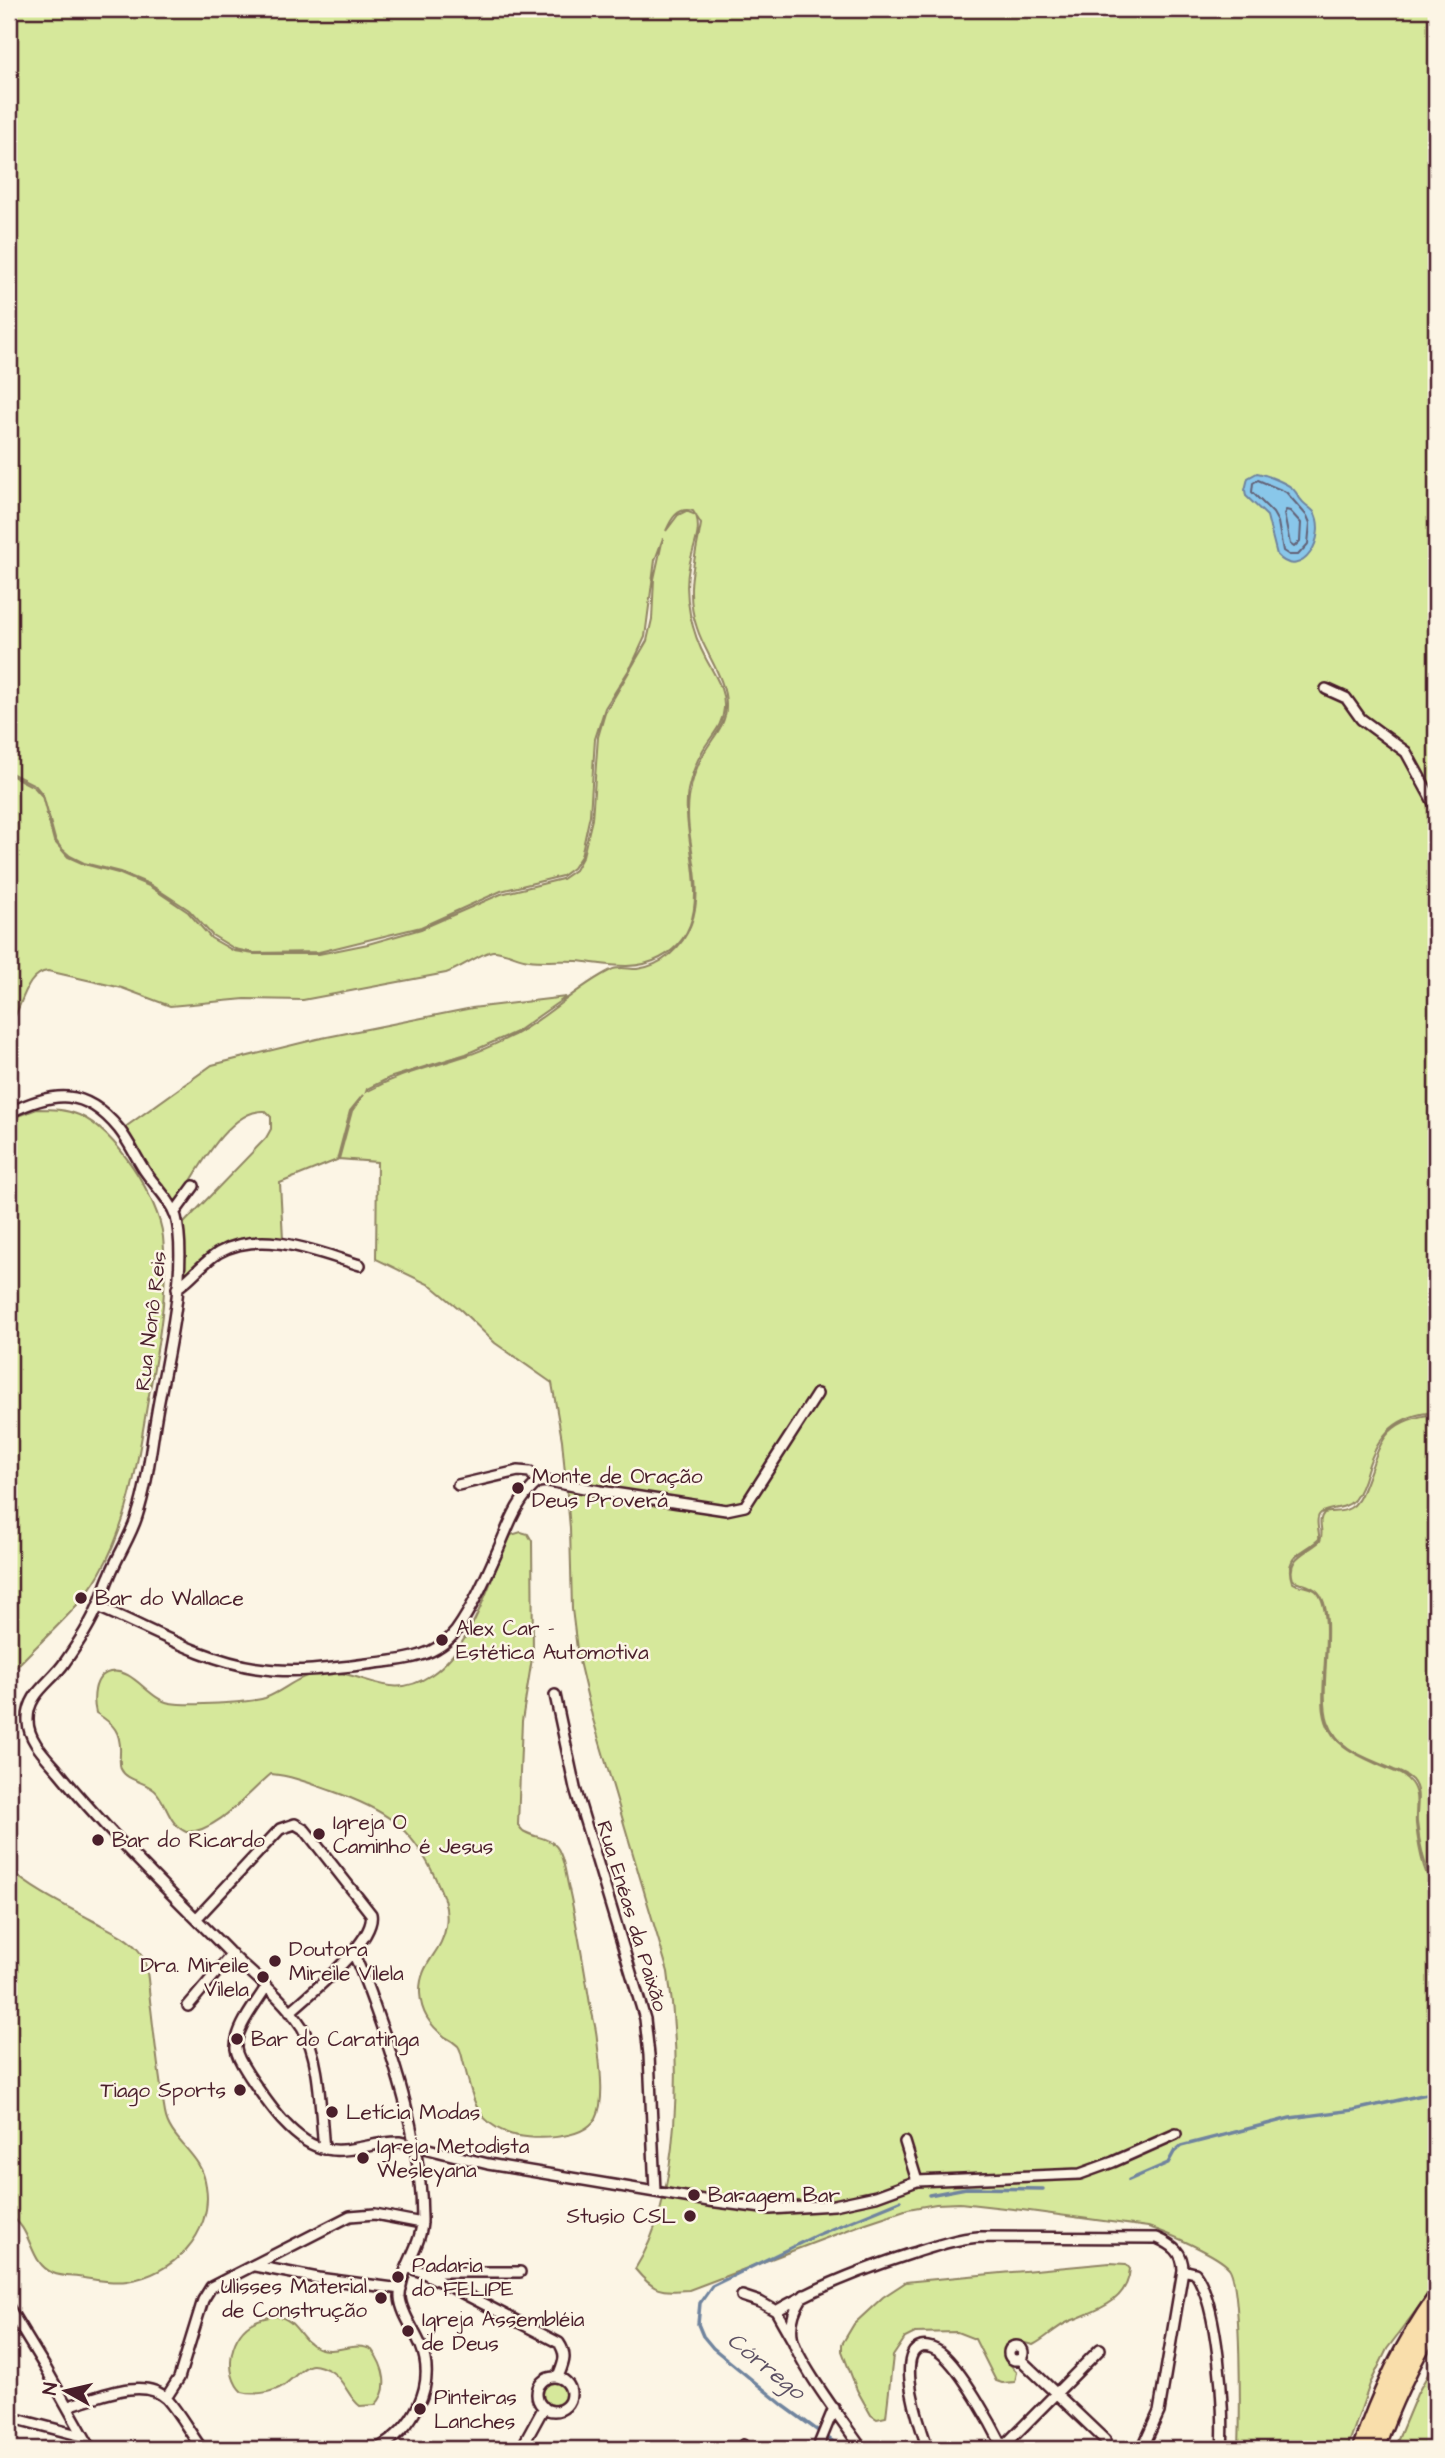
<svg xmlns="http://www.w3.org/2000/svg" width="1445" height="2458" font-family="'Architects Daughter',sans-serif">
	<style>
		.green { fill: #d6e89b; stroke: #908463; stroke-width: 2 }
		.water { fill: #89c7ea; stroke: #70849e; stroke-width: 2 }
		.lines { fill: none; stroke-linecap: round; stroke-linejoin: round }
		.shore { stroke: #636277; stroke-width: 2 }
		.stream { stroke: #70849e; stroke-width: 3.5 }
		.minor-casing { stroke: #4a1f2b; stroke-width: 14 }
		.motorway-casing { stroke: #4a1f2b; stroke-width: 21 }
		.minor { stroke: #fcf5e5; stroke-width: 9 }
		.motorway { stroke: #f9deab; stroke-width: 16 }
		.poi-dot { fill: #4a1f2b; stroke: #fcf5e5; stroke-width: 2.5 }
		.labels { text-anchor: middle; dominant-baseline: central; stroke-width: 5; stroke-linejoin: round; paint-order: stroke }
		.street-label { font-size: 21px; fill: #4a1f2b; stroke: #fcf5e5 }
		.poi-label { font-size: 21px; fill: #4a1f2b; stroke: #fcf5e5; text-anchor: start }
		.water-label { font-size: 23px; font-style: italic; fill: #5d5164; stroke: #fcf5e5 }
	</style>
	<rect width="100%" height="100%" fill="#fcf5e5"/>
	<filter id="ink" filterUnits="userSpaceOnUse"><feTurbulence type="fractalNoise" baseFrequency=".0143" numOctaves="2"/><feDisplacementMap in="SourceGraphic" scale="14" xChannelSelector="R" yChannelSelector="G"/><feConvolveMatrix kernelMatrix="1 2 1 2 8 2 1 2 1" color-interpolation-filters="sRGB"/></filter>
	<g filter="url(#ink)">
		<path class="green" d="M9,9H1436V1412C1396,1415 1379,1433 1367,1470C1364,1481 1361,1491 1354,1500C1344,1512 1320,1506 1318,1518C1316,1525 1320,1532 1319,1539C1304,1554 1283,1554 1292,1582C1299,1588 1309,1585 1316,1591C1336,1609 1319,1685 1324,1712C1329,1747 1360,1756 1388,1769C1396,1772 1405,1775 1411,1783C1420,1795 1415,1810 1416,1824C1418,1843 1423,1876 1436,1890V2284L1387,2349L1370,2384L1347,2449H1239C1240,2421 1242,2285 1229,2268C1218,2255 1166,2232 1148,2227L1022,2210L960,2203L936,2204L908,2209L866,2223L689,2290C660,2292 654,2292 635,2269C682,2196 681,2057 668,1972L592,1716L578,1657L572,1609L570,1528L562,1440L552,1383L495,1343L462,1311L432,1286L376,1259L377,1162L339,1159L352,1111L363,1095L350,1111L337,1160L280,1183L283,1239H250L182,1279L183,1224L266,1138L271,1129V1117L265,1111C226,1109 194,1179 175,1207L124,1128L212,1065L317,1039L472,1008L566,997L516,1032L466,1054L389,1078L367,1089L366,1092C400,1073 429,1068 465,1056C482,1051 499,1042 514,1035C548,1017 576,987 611,970C618,966 628,969 637,969C662,966 683,947 691,924C707,881 683,841 689,798C691,783 696,767 704,753C712,738 726,726 726,707C727,679 705,654 697,628C684,591 695,561 701,524L693,511C678,506 671,519 666,531L678,515L686,511L696,515C702,533 692,549 689,567C686,582 687,599 690,614C693,629 699,646 706,659C715,676 725,689 724,708C723,726 711,736 703,750C696,762 691,777 688,790C679,842 724,924 660,958C634,972 605,964 577,961C561,960 545,962 529,960C517,959 506,951 493,951C484,951 460,969 446,973L303,1000L245,999L170,1006L122,988L48,971C25,973 22,1009 9,1027V774L34,787L42,796L54,841L68,857L84,864L118,873L149,886L188,912L211,938L234,951L254,954H319L368,944L421,929L501,894L562,879L575,870L583,856L592,819L598,737L605,713L647,641L652,619L654,579L663,538L655,560L645,637L632,665L605,708L595,739L590,815L581,856L573,868L562,876L501,891L421,927L319,952L254,953L235,949L212,935L189,910L149,884L120,872L84,863L70,856L61,848L55,839L43,795L35,785L9,772Z
			M37,1109C52,1109 65,1109 79,1115C115,1130 159,1199 163,1237C169,1291 158,1347 148,1400C138,1459 130,1520 100,1573C77,1613 39,1641 9,1675V1119Z
			M1436,1414V1888C1425,1871 1419,1842 1417,1822C1416,1808 1422,1792 1412,1780C1407,1775 1400,1772 1394,1770C1366,1757 1339,1752 1328,1721C1317,1689 1339,1611 1317,1591C1311,1585 1301,1584 1293,1580C1286,1557 1306,1554 1320,1541C1325,1531 1316,1522 1324,1513C1332,1511 1342,1513 1350,1508C1357,1504 1360,1497 1363,1490C1381,1446 1379,1420 1436,1414Z
			M521,1532L528,1534L532,1541L533,1652L522,1721L518,1825C520,1827 522,1831 525,1832C538,1839 554,1837 560,1853C565,1864 566,1877 569,1889C577,1925 583,1961 589,1998C591,2012 596,2025 597,2039C599,2060 606,2100 596,2118C583,2141 529,2141 507,2133C471,2118 473,2094 463,2061C462,2057 461,2050 458,2046C455,2043 449,2039 445,2037C430,2025 421,2013 420,1993C419,1962 442,1954 446,1926C449,1907 442,1892 434,1875C410,1825 383,1809 332,1791C312,1784 293,1776 271,1774C249,1792 216,1833 186,1832C169,1824 168,1807 157,1793C148,1781 127,1782 121,1769C119,1764 120,1758 120,1753C121,1732 114,1724 96,1713C93,1701 92,1676 110,1672C133,1667 148,1699 170,1703C187,1706 249,1703 265,1698C284,1691 298,1675 318,1674C327,1673 336,1672 345,1674C378,1682 398,1697 431,1675C472,1647 486,1590 505,1547L511,1535Z
			M9,1869C33,1890 62,1904 90,1919C106,1928 127,1936 139,1951C150,1966 148,1991 151,2008C155,2043 159,2078 165,2113C170,2142 202,2153 206,2186C214,2234 172,2275 127,2281C113,2283 98,2280 84,2278C74,2276 62,2277 53,2273C28,2263 33,2227 9,2216Z
			M1110,2263L1126,2264L1130,2269C1127,2305 1092,2311 1066,2323C1054,2329 1045,2339 1033,2345L1013,2340L1005,2345L1004,2358L1017,2372L1015,2382L1002,2383L996,2381L975,2339L957,2332L915,2333L905,2338L893,2356L886,2417L877,2419L871,2415L857,2390L842,2351V2344L854,2324L883,2297L906,2282L915,2281Z
			M276,2316C298,2319 299,2341 318,2348C337,2355 354,2340 372,2350C384,2366 391,2390 375,2405L360,2406C348,2397 345,2381 332,2372C308,2358 306,2367 289,2381C278,2392 257,2396 242,2392C224,2375 229,2338 250,2324C258,2319 267,2317 276,2316Z
			M1436,2360V2416L1425,2449H1394L1417,2394Z
			M539 2393a15 15 0 1 1 30 0a15 15 0 1 1-30 0Z"/>
		<path class="water" d="M1257,473C1265,474 1286,483 1292,488C1296,491 1298,497 1302,501C1305,505 1311,508 1314,512C1328,536 1302,583 1277,555L1267,516L1246,496L1245,490L1248,478Z"/>
		<g class="lines">
			<path class="shore" d="M1258,480L1286,492L1307,516L1310,523L1308,544L1298,555H1289L1283,551L1278,522L1273,513L1252,492L1253,483Z
				M1286,510L1290,511L1301,523L1300,541L1294,547L1290,544L1284,514Z"/>
			<path class="stream" d="M1129,2180L1168,2163L1174,2152L1181,2146L1290,2118L1354,2110L1436,2092
				M929,2195L966,2188L1043,2189
				M843,2449L784,2406L713,2348L703,2336L698,2324L700,2303L712,2286L817,2235L900,2201"/>
			<defs>
				<path id="minor" d="M1326,689L1346,698L1361,719L1406,752L1436,807
					M9,1113C53,1091 85,1087 119,1129C130,1143 137,1160 147,1174C157,1188 171,1201 176,1217C189,1268 166,1360 157,1412C151,1446 148,1483 137,1516C131,1536 118,1555 110,1575C105,1585 103,1596 98,1606C90,1625 77,1645 65,1662C51,1683 27,1693 28,1721C28,1740 46,1757 58,1771C110,1835 171,1893 229,1952C254,1976 283,1998 302,2027C321,2059 320,2112 324,2149
					M175,1212L194,1186
					M177,1288C192,1278 203,1262 218,1253C263,1228 316,1252 360,1265
					M458,1485L518,1471L530,1472L538,1482
					M98,1607C149,1628 202,1660 257,1668C296,1674 336,1668 375,1663C404,1660 437,1657 456,1631C473,1607 486,1577 498,1550C509,1525 516,1501 538,1482L548,1481L600,1491L726,1510L745,1506L817,1394
					M555,1695L575,1788L645,2019L649,2055L655,2192
					M197,1918L280,1829L295,1824L305,1830L371,1914C377,1940 310,1994 290,2012
					M353,1953C366,1979 374,2006 384,2033C404,2093 422,2156 422,2220C422,2247 399,2270 400,2297C401,2313 415,2331 421,2346C437,2386 413,2429 377,2449
					M266,1987C256,2004 235,2028 236,2049C237,2058 245,2069 250,2077C267,2102 294,2144 326,2149C350,2154 376,2141 400,2142L488,2164L709,2201L770,2209L834,2205L876,2196L917,2181L1080,2174L1113,2162L1176,2134
					M188,2006L232,1954
					M905,2142L917,2181
					M255,2266L318,2278L401,2289
					M407,2267L422,2272L559,2343C568,2356 563,2364 558,2377
					M424,2272H520
					M804,2295C795,2308 790,2320 792,2336C795,2359 847,2427 862,2449
					M742,2296L760,2302L776,2311
					M9,2308L45,2367L91,2449
					M793,2341L776,2311C819,2286 863,2269 910,2254C933,2247 954,2239 978,2237L1157,2238C1173,2245 1183,2252 1183,2270L1195,2273C1218,2303 1225,2411 1222,2449
					M1009 2353a7 7 0 1 1 14 0a7 7 0 1 1-14 0Z
					M1020,2359L1105,2440
					M537 2394a17 17 0 1 1 34 0a17 17 0 1 1-34 0Z
					M166,2398L179,2378L203,2300L211,2287L350,2216L375,2214L422,2223
					M68,2406C96,2398 144,2375 167,2399C180,2414 190,2433 202,2449
					M9,2417L82,2436
					M743,2445L746,2449
					M1003,2447L1100,2349
					M521,2449L544,2407
					M819,2449L820,2442L834,2408
					M928,2449C922,2432 894,2354 921,2347C927,2345 936,2349 941,2353C962,2370 992,2425 1004,2449
					M1142,2449L1159,2412L1183,2270"/>
				<path id="motorway" d="M1361,2449C1379,2395 1403,2345 1436,2298
					M1375,2449C1391,2404 1411,2362 1436,2321"/>
			</defs>
			<use href="#minor" class="minor-casing"/>
			<use href="#motorway" class="motorway-casing"/>
			<use href="#minor" class="minor"/>
			<use href="#motorway" class="motorway"/>
		</g>
	</g>
	<g class="poi-dot">
		<circle cx="518" cy="1488" r="7"/>
		<circle cx="81" cy="1598" r="7"/>
		<circle cx="442" cy="1640" r="7"/>
		<circle cx="319" cy="1834" r="7"/>
		<circle cx="98" cy="1840" r="7"/>
		<circle cx="275" cy="1961" r="7"/>
		<circle cx="263" cy="1977" r="7"/>
		<circle cx="237" cy="2039" r="7"/>
		<circle cx="240" cy="2090" r="7"/>
		<circle cx="332" cy="2112" r="7"/>
		<circle cx="363" cy="2158" r="7"/>
		<circle cx="694" cy="2195" r="7"/>
		<circle cx="690" cy="2216" r="7"/>
		<circle cx="398" cy="2277" r="7"/>
		<circle cx="381" cy="2298" r="7"/>
		<circle cx="408" cy="2331" r="7"/>
		<circle cx="420" cy="2409" r="7"/>
	</g>
	<g class="labels">
		<g class="street-label">
			<text transform="translate(151 1321) rotate(-83)">Rua Nonô Reis</text>
			<text transform="translate(632 1916) rotate(73)">Rua Enéas da Paixão</text>
		</g>
		<g class="poi-label">
			<text x="532" y="1476">Monte de Oração<tspan x="532" dy="24">Deus Proverá</tspan></text>
			<text x="95" y="1598">Bar do Wallace</text>
			<text x="456" y="1628">Alex Car -<tspan x="456" dy="24">Estética Automotiva</tspan></text>
			<text x="333" y="1822">Igreja O<tspan x="333" dy="24">Caminho é Jesus</tspan></text>
			<text x="112" y="1840">Bar do Ricardo</text>
			<text x="289" y="1949">Doutora<tspan x="289" dy="24">Mireile Vilela</tspan></text>
			<text x="249" y="1965" text-anchor="end">Dra. Mireile<tspan x="249" dy="24">Vilela</tspan></text>
			<text x="251" y="2039">Bar do Caratinga</text>
			<text x="226" y="2090" text-anchor="end">Tiago Sports</text>
			<text x="346" y="2112">Letícia Modas</text>
			<text x="377" y="2146">Igreja Metodista<tspan x="377" dy="24">Wesleyana</tspan></text>
			<text x="708" y="2195">Baragem Bar</text>
			<text x="676" y="2216" text-anchor="end">Stusio CSL</text>
			<text x="412" y="2265">Padaria<tspan x="412" dy="24">do FELIPE</tspan></text>
			<text x="367" y="2286" text-anchor="end">Ulisses Material<tspan x="367" dy="24">de Construção</tspan></text>
			<text x="422" y="2319">Igreja Assembléia<tspan x="422" dy="24">de Deus</tspan></text>
			<text x="434" y="2397">Pinteiras<tspan x="434" dy="24">Lanches</tspan></text>
		</g>
		<g class="water-label">
			<text transform="translate(766 2366) rotate(39)">Córrego</text>
		</g>
	</g>
	<rect width="1445" height="2458" fill="none" stroke="#fcf5e5" stroke-width="35"/>
	<rect x="18" y="18" width="1410" height="2423" fill="none" stroke="#4a1f2b" stroke-width="2.5" filter="url(#ink)"/>
	<g transform="translate(66 2391) rotate(278)" stroke="#fcf5e5" stroke-width="5" paint-order="stroke">
	<path d="M0-5L12 26L0 18L-12 26Z" fill="#4a1f2b"/>
	<text y="-10" font-size="19" font-weight="bold" text-anchor="middle" fill="#4a1f2b">N</text>
	</g>
</svg>
